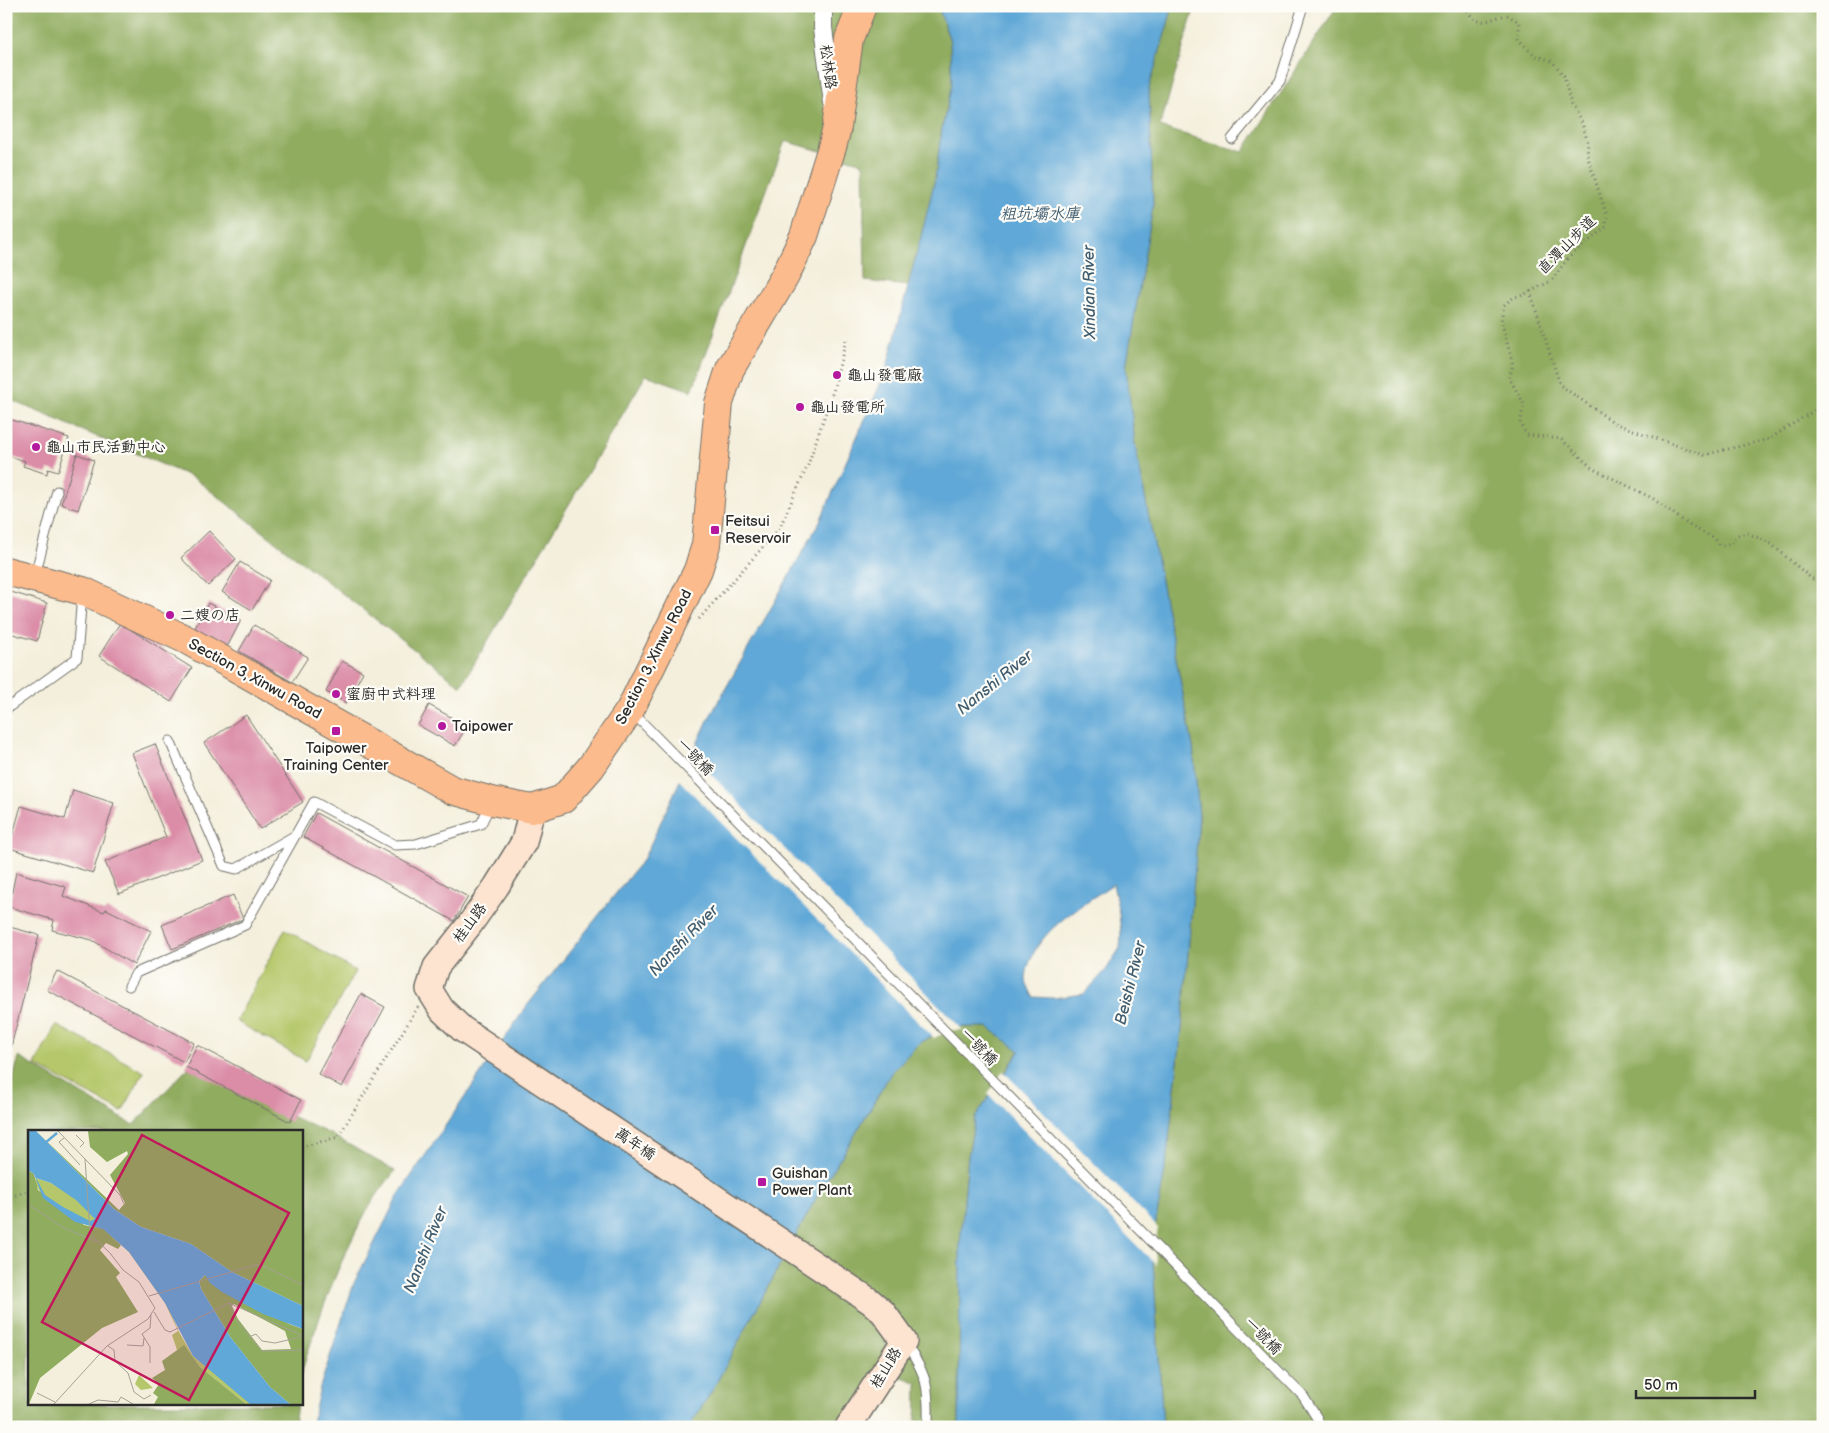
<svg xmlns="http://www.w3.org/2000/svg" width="1829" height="1433" font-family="'Balsamiq Sans','LXGW WenKai TC','Klee One',sans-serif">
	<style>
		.green { fill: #b5c76a; stroke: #70794a }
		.forest { fill: #90ac5e; stroke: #5e6c44 }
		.water { fill: #60a8d7; stroke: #466a81; fill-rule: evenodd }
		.pier { fill: #f4efdc }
		.building { fill: #db8ca7 }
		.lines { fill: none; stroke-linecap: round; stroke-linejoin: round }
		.lane-casing { stroke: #717069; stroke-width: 11 }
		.street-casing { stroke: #717069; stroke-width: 20 }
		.secondary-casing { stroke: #717069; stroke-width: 28 }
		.primary-casing { stroke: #717069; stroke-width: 30 }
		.path { stroke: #717069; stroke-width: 3; stroke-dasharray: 1 4; stroke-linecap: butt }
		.lane { stroke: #fff; stroke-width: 9 }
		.street { stroke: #fff; stroke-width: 18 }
		.secondary { stroke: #fde4d1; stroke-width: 25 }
		.primary { stroke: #fbbb8d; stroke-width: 28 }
		.poi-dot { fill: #b5179e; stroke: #fdfcf7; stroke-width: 2 }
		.labels { text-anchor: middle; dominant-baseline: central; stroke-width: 4.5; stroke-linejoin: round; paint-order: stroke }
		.street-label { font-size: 15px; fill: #2b2b2b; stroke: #fdfcf7 }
		.poi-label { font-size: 15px; fill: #2b2b2b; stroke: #fdfcf7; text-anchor: start }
		.water-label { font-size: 16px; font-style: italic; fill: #405d70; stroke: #fdfcf7 }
		.inset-river { fill: none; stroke: #60a8d7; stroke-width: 2.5 }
		.inset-road { fill: none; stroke: #a4a195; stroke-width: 1 }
		.view { fill: #c2185b; fill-opacity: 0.15; stroke: #c2185b; stroke-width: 2.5 }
		.inset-edge { fill: none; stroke: #2b2b2b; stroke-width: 2.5 }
	</style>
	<rect width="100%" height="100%" fill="#fdfcf7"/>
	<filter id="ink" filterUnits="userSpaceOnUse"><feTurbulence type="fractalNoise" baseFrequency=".02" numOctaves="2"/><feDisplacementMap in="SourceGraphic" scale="10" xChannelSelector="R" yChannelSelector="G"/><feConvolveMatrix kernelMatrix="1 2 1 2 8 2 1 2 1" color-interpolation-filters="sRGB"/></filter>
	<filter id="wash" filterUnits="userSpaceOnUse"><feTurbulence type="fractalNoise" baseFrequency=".0096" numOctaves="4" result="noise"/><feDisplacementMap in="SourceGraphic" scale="20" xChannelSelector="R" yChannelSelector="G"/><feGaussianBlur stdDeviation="1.12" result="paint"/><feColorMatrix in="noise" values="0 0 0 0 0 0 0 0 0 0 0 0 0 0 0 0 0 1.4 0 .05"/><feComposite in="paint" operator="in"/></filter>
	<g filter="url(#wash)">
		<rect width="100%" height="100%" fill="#f4efdc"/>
		<path class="green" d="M285,929L355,971L306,1061L236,1021Z
			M56,1025L144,1072L122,1112L35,1065Z"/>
		<path class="forest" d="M6,6H938L950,41L952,84L942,129L935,179L925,221L908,286L865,281L863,163L785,141L692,391L646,375L461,686L194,478L6,398Z
			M1173,6H1195L1160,127L1243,152L1337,6H1823V1427H1163L1152,1244L1166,1164L1182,1028L1199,816L1193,747L1135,445L1126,367L1153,206L1149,88Z
			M950,1027H988L1020,1050L975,1118L968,1157L960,1245L959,1427H916L917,1383L893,1373L867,1427H689L713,1389L821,1189L853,1138L891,1073L919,1043Z
			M19,1057L133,1125L188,1068L332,1135L395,1171C385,1184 374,1198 366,1212C338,1263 318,1319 301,1374V1132H29V1404H297L294,1427H6V1104Z"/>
		<path class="water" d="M938,6H1173L1149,88L1153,206L1126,367L1135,445L1193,747L1199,816L1182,1028L1166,1164L1152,1244L1163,1427H959L960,1245L968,1157L975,1118L1020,1051L988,1027H950L919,1043L891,1073L853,1138L821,1189L713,1389L689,1427H311L320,1387L354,1283L399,1194L526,1007L644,858L709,718L820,521L886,371L925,221L935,179L942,129L952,84L950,41ZM1113,884L1119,913L1121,934L1120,948L1106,970L1084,994L1053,998L1033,997C1031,992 1026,984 1026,979C1029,934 1080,907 1113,884Z"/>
		<path class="pier" d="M690,753L963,1030H950L934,1038L678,779Z
			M1003,1071L1158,1228L1155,1244L1156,1265L988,1094Z"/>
		<g id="blocks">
			<path class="building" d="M6,418L69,438L58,472L48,469L47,474L23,466L25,461L6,455Z
				M77,454L94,460L78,510L61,504Z
				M209,531L236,559L208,586L181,558Z
				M240,562L270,580L252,610L222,592Z
				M11,592L47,603L37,641L6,632V607Z
				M208,603L241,620L224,653L191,636Z
				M120,623L192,668L171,702L99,656Z
				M254,625L308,657L292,682L239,651Z
				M342,661L363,672L346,703L326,692Z
				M429,705L467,726L455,746L418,725Z
				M246,715L303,802L260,829L204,743Z
				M155,744L202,860L119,894L105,862L166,837L132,753Z
				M73,790L114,803L93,873L9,848L21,806L65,819Z
				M316,813L468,897L454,921L303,837Z
				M16,872L66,887L63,896L104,912L106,909L151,931L134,965L92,940L52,930L54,920L9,907Z
				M233,895L243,919L172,949L162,925Z
				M6,926L39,935L7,1063H6Z
				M57,971L194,1043L184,1062L47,990Z
				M361,994L385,1007L342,1087L318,1074Z
				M197,1045L301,1100L290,1122L186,1067Z"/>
		</g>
	</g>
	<g filter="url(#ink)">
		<use href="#blocks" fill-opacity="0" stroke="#717069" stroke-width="1"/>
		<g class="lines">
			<defs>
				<path id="lane" d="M1232,139L1280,81L1303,6
					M35,575L57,491
					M6,709L77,658L82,594
					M633,713L1303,1396L1317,1418L1321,1427
					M170,741L224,866L236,869L296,835
					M129,986L136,973L245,925L314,802L395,845L416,844L481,824L491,803
					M905,1343C928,1376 929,1387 928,1427"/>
				<path id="street" d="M823,6V28L833,103"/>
				<path id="secondary" d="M532,809L524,842L496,887L470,924L436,967L429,989L442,1010L462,1029L870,1301L883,1312L904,1341L848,1427"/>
				<path id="primary" d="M6,571L83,591L187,640L452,790L492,801L532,809L563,799L591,767L630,710L698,570L706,545L719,403L730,369L785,276L804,236L833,144L837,127L849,39L862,6"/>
			</defs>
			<use href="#lane" class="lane-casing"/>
			<use href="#street" class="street-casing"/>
			<use href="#secondary" class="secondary-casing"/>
			<use href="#primary" class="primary-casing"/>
			<path class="path" d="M1465,6C1478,31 1486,19 1507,15L1519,22V39L1529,50L1536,56L1552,61L1564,76L1571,105L1582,123L1588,143L1587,155L1607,216L1606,227L1569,257L1551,281L1521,296L1514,297L1504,305L1501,320L1513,365L1509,378L1524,404L1520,424L1527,435L1561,439L1592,468L1652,498L1692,527L1714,538L1721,546L1732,543L1737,535L1747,533L1770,543L1812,579H1823
				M1530,291L1560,385L1616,424L1704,455L1769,439L1823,405
				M699,619L779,529L808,465L833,391L846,340
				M301,1147L338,1137L418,1007
				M6,1199L29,1190"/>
			<use href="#lane" class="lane"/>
			<use href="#street" class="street"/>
			<use href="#secondary" class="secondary"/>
			<use href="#primary" class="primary"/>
		</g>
	</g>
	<g class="poi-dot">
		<circle cx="837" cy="375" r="5"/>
		<circle cx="800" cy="407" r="5"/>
		<circle cx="36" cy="447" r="5"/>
		<rect x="710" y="525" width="10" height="10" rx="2.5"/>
		<circle cx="170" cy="615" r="5"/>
		<circle cx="336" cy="694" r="5"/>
		<circle cx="442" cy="726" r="5"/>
		<rect x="331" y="726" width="10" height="10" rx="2.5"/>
		<rect x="757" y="1177" width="10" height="10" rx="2.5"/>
	</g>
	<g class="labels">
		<g class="street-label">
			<text transform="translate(828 67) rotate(82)">松林路</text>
			<text transform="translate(1567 245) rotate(-45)">直潭山步道</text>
			<text transform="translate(654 657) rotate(-63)">Section 3, Xinwu Road</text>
			<text transform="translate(255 679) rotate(29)">Section 3, Xinwu Road</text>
			<text transform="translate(695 757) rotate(46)">一號橋</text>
			<text transform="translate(470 923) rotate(-53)">桂山路</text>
			<text transform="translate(979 1047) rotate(46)">一號橋</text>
			<text transform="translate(635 1144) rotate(34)">萬年橋</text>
			<text transform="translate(1263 1336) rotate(46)">一號橋</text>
			<text transform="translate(886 1368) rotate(-58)">桂山路</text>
		</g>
		<g class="poi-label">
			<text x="847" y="375">龜山發電廠</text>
			<text x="810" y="407">龜山發電所</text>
			<text x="46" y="447">龜山市民活動中心</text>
			<text x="725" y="521">Feitsui<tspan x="725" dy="17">Reservoir</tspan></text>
			<text x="180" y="615">二嫂の店</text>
			<text x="346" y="694">蜜廚中式料理</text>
			<text x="452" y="726">Taipower</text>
			<text x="336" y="748" text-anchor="middle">Taipower<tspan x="336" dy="17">Training Center</tspan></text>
			<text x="772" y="1173">Guishan<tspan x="772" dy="17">Power Plant</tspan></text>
		</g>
		<g class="water-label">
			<text x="1040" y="214">粗坑壩水庫</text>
			<text transform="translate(1090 292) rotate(-91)">Xindian River</text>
			<text transform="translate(995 683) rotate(-39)">Nanshi River</text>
			<text transform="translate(684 941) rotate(-46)">Nanshi River</text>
			<text transform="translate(1131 983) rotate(-76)">Beishi River</text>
			<text transform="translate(426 1250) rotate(-68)">Nanshi River</text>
		</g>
	</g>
	<g transform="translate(28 1130)">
		<rect width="275" height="275" fill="#f4efdc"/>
		<path d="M8,48L23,53L109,106L151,202L165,226L197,252L246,274H218L172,237L156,216L149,220L144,205L150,201L137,173L101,122L87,109L20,73L7,54ZM111,245L125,258L113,260L107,254Z" fill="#b5c76a"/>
		<path d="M8,1L91,80L97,73L82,45L100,24L99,21L79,32L62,17L60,1H275V176L204,142L163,114L113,97L86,79ZM0,40L6,44L10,60L56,95L75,99L93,115L90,119L78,113L72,120L92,143L88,147L110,182L74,198L12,248L1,274ZM177,145L261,194L275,199V274H262L242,257L203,208L173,159L171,151ZM206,174L257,201L263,219L234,220L210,189L204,176ZM156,215L172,237L218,274H126L130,267L125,263L131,254L124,248L137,240L134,231Z" fill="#90ac5e" fill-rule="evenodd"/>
		<path d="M0,1H8L86,79L113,97L163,114L204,142L275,176V199L235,184L194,162L182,153L177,145L171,151L173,159L203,208L242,257L262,274H222L165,226L137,173L101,122L75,99L47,92L15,68L6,44L0,40ZM8,48L23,53L48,70L67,89L62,91L35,77L17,65Z" fill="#60a8d7" fill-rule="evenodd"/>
		<path class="inset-river" d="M17,13L29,3"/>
		<path class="inset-road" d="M48,5L56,13L52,17M36,8L31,12L52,35M57,29L92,65L96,74M0,74L34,97L69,112M121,166L231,134L275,155M201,173L275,206M126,182L137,200L142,202L201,173L210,192L234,221L275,220M221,207L228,204L234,211L247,213L273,207M99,215L115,216L116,208M80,216L86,220L87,231L100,243L106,262L116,269L123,265M122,233V217L114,204L122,198L123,185M9,263L27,272M26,274L79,216L120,189L127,178L111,152L95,140L82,123L62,104L57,29L30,1M61,274L70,270L90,272L93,267L105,274"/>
		<path class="view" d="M114,5L261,83L161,270L14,192Z"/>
		<rect width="275" height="275" class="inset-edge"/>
	</g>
	<rect width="1829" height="1433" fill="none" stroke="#fdfcf7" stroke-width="25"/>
	<path d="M1636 1390v8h119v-8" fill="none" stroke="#2b2b2b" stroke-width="2.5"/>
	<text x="1644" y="1390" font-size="15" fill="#2b2b2b" stroke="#fdfcf7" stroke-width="4" paint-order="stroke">50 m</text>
</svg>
